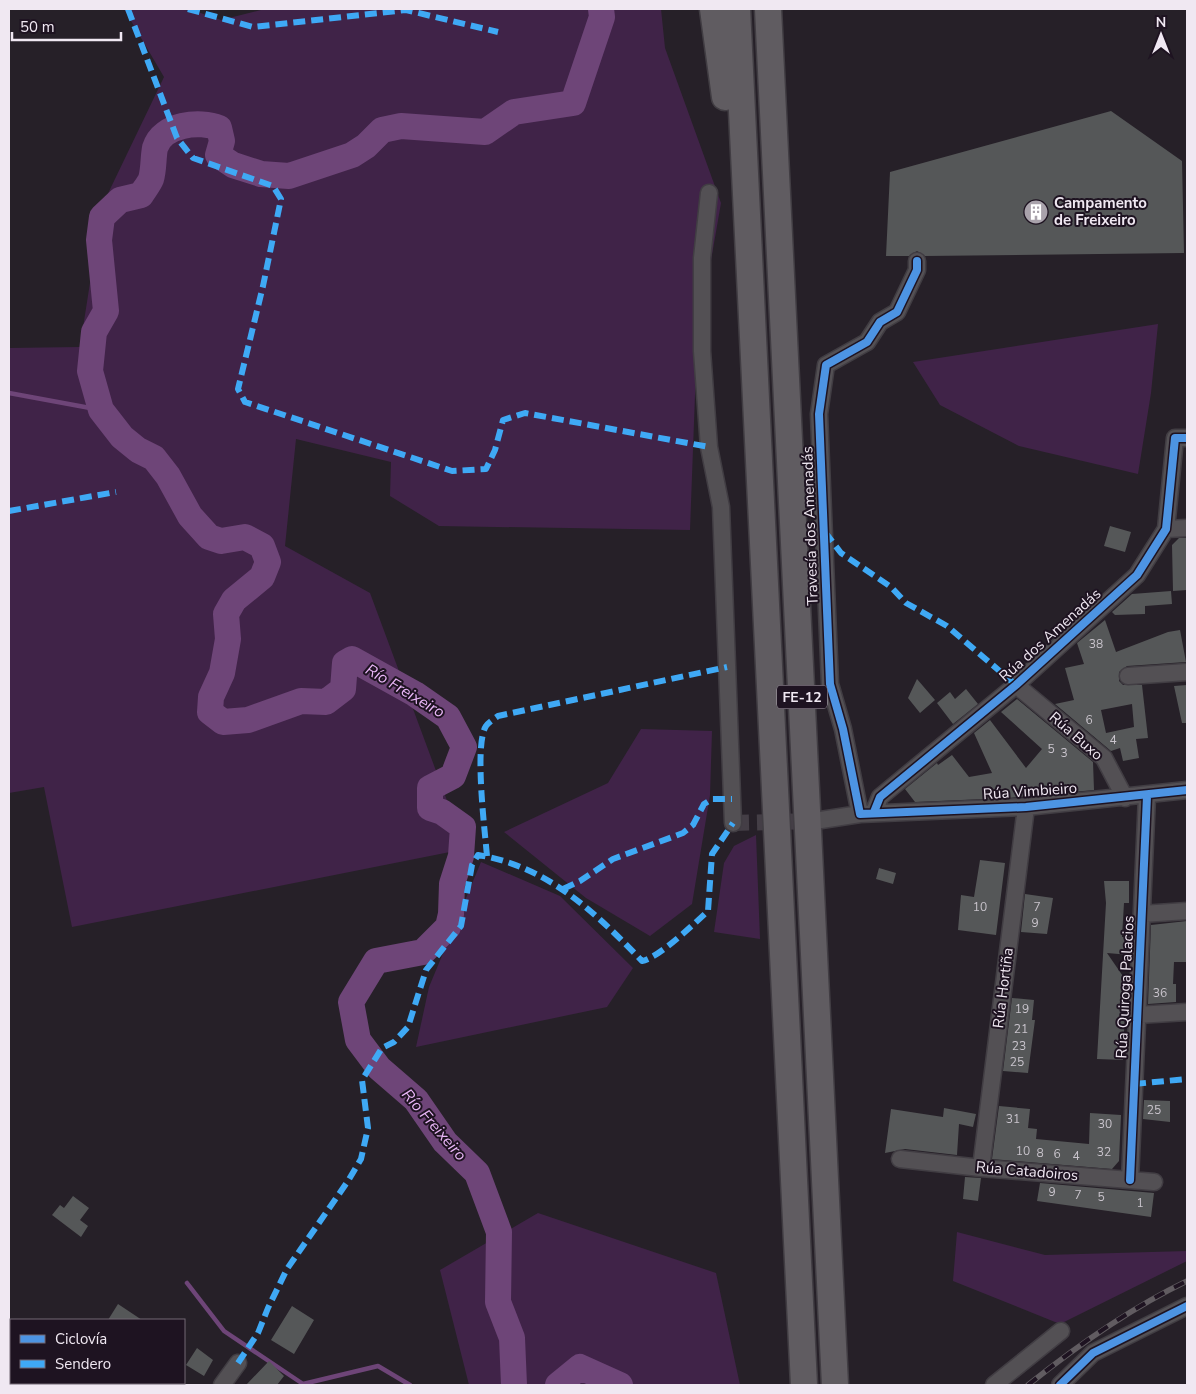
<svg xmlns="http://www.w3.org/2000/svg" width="1196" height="1394" font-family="'Nunito Sans',sans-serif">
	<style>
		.green { fill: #402348 }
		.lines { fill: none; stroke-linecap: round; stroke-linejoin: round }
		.stream { stroke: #6e4578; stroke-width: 4.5 }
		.river { stroke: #6e4578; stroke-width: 26 }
		.building { fill: #555758; fill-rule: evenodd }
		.minor-tunnel { stroke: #443e46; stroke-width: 16; stroke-dasharray: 16 8; stroke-linecap: butt }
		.minor-casing { stroke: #413d43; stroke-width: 19 }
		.trunk-casing { stroke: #413d43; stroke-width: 29 }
		.minor { stroke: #535054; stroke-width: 16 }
		.trunk { stroke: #605c61; stroke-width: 26 }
		.rail-casing { stroke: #615c61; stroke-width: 5.5 }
		.rail { stroke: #1e1321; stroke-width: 4; stroke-dasharray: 11; stroke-linecap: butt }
		.quiet { stroke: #3fa9f5; stroke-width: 6; stroke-dasharray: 12 6; stroke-linecap: butt }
		.cycleway-casing { stroke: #1e1321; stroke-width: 11 }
		.cycleway { stroke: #4d94e3; stroke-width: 8 }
		.labels { text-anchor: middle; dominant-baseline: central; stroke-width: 4; stroke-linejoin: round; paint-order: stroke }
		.number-label { font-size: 12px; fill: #c9c4cc }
		.shield { fill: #1e1321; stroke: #b1a8b3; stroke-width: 1 }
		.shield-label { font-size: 14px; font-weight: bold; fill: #f0e8f2 }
		.poi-label { font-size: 15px; font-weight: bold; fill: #f0e8f2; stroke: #1e1321; text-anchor: start }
		.street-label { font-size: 15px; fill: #f0e8f2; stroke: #1e1321 }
		.water-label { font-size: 16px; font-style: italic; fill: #e9b6f7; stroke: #1e1321 }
	</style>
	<rect width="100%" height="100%" fill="#262028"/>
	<path class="green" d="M124,9H189L221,20L265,9H661L665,48L721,203L697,341L690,530L439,526L390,496L391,462L296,439L285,546L370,593L465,849L72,927L44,787L9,793V348L80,347L102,206L164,77Z
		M1158,324L1151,393L1138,474L1019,446L940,405L913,362Z
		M641,729L712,731L710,795L692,904L650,936L586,898L504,832L608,783Z
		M756,835L760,939L714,932L724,863L734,846Z
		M481,862L560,896L633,968L607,1007L416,1047L429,987Z
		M538,1213L716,1273L740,1385H469L440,1270Z
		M957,1232L1045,1255L1187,1251V1261L1060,1324L953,1281Z"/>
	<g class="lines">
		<path class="stream" d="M9,393L101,410
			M187,1283L224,1331L303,1384L378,1366L410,1385"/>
		<path class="river" d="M514,1385L512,1338L498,1302L499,1232L477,1173L445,1142L416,1100L379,1068L358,1040L351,1002L376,961L423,952L448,927L451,914L452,884L461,856L463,827L442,812L430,808V788L453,776L464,747L448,717L415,694L352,659L345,663L343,689L326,702L301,701L248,720L223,722L210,712L211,697L222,673L228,639L226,614L234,600L262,577L268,562L262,546L245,537L221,541L209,537L190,516L168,476L154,458L138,450L122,437L101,410L90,371L94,332L106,311L99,240L102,217L120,200L141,195C144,190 149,184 151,179C154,169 153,158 155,148C162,124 200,120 219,128L222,141L218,155L233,165L261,174L289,176L352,155L366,146L382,130L401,126L485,132L514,112L573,103L602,17L601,9
			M558,1385L580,1367L620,1385"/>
	</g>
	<path class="building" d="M1111,111L1182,161L1184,253L925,256L917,251L909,256H886L890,172Z
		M1110,526L1131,532L1125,552L1104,546Z
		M1179,538H1187V590L1173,591L1172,545Z
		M1171,591L1172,604L1145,606V614L1115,615L1112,612L1132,594Z
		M1105,620L1116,652L1168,632L1180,630L1186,662L1127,666L1119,672V681L1123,685H1142L1148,738L1136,739L1139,758L1123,761L1120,748L1111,751L1055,704L1074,700L1065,668L1084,664L1077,643ZM1132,704L1134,727L1106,733L1101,710Z
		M917,679L935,700L920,713L908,698Z
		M1187,685V723H1182L1174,686Z
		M966,689L978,704L953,724L937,703L950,692L955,699Z
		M1017,699L1093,762L1094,790L1008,798L915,802L905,789L937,763L938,765L952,755L969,777L992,773L974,733L990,720L1026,768L1042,749L1001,712Z
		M980,860L1005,863L996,935L958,930L961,895L974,897Z
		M879,868L896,873L893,884L876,879Z
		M1104,881H1129V903H1124L1122,937H1131L1130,955L1107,953L1129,985L1128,1005H1125L1123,1060L1097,1059L1106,903Z
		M1025,894L1053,898L1047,934L1021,932Z
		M1187,921V962H1174L1173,984H1176V1002L1148,1004L1151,925Z
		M1012,998L1034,1000L1032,1020H1035L1028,1073L1003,1071Z
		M1144,1100L1170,1101V1122L1143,1119Z
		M999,1106L1030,1109L1028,1128L1037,1129L1036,1139L1089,1144L1090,1113L1121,1115L1119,1161L1112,1169L992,1159Z
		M944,1108L976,1114L973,1127L959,1124L957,1155L905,1149L885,1153L891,1109L943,1117Z
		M965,1177L981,1178L978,1201L963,1199Z
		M1040,1183L1154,1193L1151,1217L1037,1201Z
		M73,1196L89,1208L80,1220L88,1226L81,1237L52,1215L60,1205L64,1208Z
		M118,1304L142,1320H108Z
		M292,1306L314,1320L294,1354L271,1340Z
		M197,1348L213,1360L204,1376L186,1365Z
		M269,1361L284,1376L277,1385H246Z"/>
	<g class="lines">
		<path class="minor-tunnel" d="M733,823L816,821"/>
		<defs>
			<path id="minor" d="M709,193L702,258V351L709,447L721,507L733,823
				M917,261V270L897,312L880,322L867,342L826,365L819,414L830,684L843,729L860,814L1026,807L1187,790
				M1166,529L1187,528
				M1128,676L1187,672
				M1016,685L1104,758L1125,798
				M874,812L880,797L1016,685L1137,575L1166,529L1175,438H1187
				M821,820L860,814
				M1142,914L1187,911
				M1137,1015L1187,1012
				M900,1159L981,1168L1154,1182
				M981,1168L1026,807
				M1130,1180L1147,796
				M222,1385L238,1363
				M994,1385L1061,1331
				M1060,1385L1093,1353L1187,1306"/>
			<path id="trunk" d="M713,9L725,97
				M737,9L804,1385
				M768,9L835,1385"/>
		</defs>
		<use href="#minor" class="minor-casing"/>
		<use href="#trunk" class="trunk-casing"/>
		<use href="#minor" class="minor"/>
		<use href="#trunk" class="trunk"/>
		<defs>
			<path id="rail" d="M1028,1385C1078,1345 1129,1309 1187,1281"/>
		</defs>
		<use href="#rail" class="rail-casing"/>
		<use href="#rail" class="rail"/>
		<path class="quiet" d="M128,9L177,138L193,158L273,186L281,199L263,286L238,389L245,402L452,471L486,469L495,450L503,420L525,413L709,447
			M188,9L253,27L406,10L498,32
			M9,511L116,492
			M825,532L841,553L891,587L906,603L947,626L1016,685
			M487,856C485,832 474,744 486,726C489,722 494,719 498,716L727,667
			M563,889L580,881L613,859L683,833L693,825L704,804L712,799H732
			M1134,1084L1187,1079
			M238,1363L258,1333L268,1308L287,1269L348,1181L361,1159L368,1128L362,1080L382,1048L394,1042L408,1027L426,970L461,926L472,865L478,855C547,866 595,912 642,961C658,958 694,924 708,911L712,854L733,823"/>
		<defs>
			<path id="cycleway" d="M917,261V270L897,312L880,322L867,342L826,365L819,414L830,684L843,729L860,814L1026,807L1187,790
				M874,812L880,797L1016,685L1137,575L1166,529L1175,438H1187
				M1130,1180L1147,796
				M1060,1385L1093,1353L1187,1306"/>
		</defs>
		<use href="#cycleway" class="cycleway-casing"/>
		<use href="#cycleway" class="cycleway"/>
	</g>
	<defs>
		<symbol id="building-disc" viewBox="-11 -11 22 22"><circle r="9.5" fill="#a9a2ab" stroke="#1e1321"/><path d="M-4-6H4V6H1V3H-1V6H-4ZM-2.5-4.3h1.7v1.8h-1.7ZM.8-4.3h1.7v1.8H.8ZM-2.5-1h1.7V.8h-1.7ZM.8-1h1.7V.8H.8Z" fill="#fff"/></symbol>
	</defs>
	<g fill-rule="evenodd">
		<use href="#building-disc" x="1022" y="198" width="28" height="28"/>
	</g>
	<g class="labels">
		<g class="number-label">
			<text x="1096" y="644">38</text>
			<text x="1089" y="720">6</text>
			<text x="1113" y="740">4</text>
			<text x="1051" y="749">5</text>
			<text x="1064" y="753">3</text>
			<text x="980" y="907">10</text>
			<text x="1037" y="907">7</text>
			<text x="1035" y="923">9</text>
			<text x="1160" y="993">36</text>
			<text x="1022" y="1009">19</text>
			<text x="1021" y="1029">21</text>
			<text x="1019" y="1046">23</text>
			<text x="1017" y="1062">25</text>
			<text x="1154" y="1110">25</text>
			<text x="1013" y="1119">31</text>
			<text x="1105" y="1124">30</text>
			<text x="1023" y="1151">10</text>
			<text x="1104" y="1152">32</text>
			<text x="1040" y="1153">8</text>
			<text x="1057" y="1154">6</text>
			<text x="1076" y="1156">4</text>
			<text x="1052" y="1192">9</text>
			<text x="1078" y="1195">7</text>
			<text x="1101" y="1197">5</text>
			<text x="1140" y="1203">1</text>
		</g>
		<rect class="shield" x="777" y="685.5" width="50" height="23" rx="4"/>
		<g class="shield-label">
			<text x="802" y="697">FE-12</text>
		</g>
		<g class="poi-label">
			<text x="1054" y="203">Campamento<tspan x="1054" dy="17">de Freixeiro</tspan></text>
		</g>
		<g class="street-label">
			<text transform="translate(810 526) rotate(-92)">Travesía dos Amenadás</text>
			<text transform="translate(1050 635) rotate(-42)">Rúa dos Amenadás</text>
			<text transform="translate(1076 736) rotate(41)">Rúa Buxo</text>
			<text transform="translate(1030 791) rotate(-4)">Rúa Vimbieiro</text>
			<text transform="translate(1125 987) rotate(-87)">Rúa Quiroga Palacios</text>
			<text transform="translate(1003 988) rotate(-83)">Rúa Hortiña</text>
			<text transform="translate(1027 1171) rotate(5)">Rúa Catadoiros</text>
		</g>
		<g class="water-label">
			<text transform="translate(405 691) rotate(31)">Río Freixeiro</text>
			<text transform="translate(434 1125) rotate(49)">Río Freixeiro</text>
		</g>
	</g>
	<rect width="1196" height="1394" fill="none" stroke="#f0e8f2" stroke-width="20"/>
	<rect x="10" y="1319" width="175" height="65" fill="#1e1321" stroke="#726875"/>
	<rect x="20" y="1335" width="25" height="8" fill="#4d94e3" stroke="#726875"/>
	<text x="55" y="1344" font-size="15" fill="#f0e8f2">Ciclovía</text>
	<rect x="20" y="1360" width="25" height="8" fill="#3fa9f5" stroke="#726875"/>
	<text x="55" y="1369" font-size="15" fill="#f0e8f2">Sendero</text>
	<g transform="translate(1161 35)" stroke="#1e1321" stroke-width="4" paint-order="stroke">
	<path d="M0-4L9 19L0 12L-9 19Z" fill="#f0e8f2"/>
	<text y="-8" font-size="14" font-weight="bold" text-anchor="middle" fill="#f0e8f2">N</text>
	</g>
	<path d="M12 32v8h109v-8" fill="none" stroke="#f0e8f2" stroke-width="2.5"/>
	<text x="20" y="32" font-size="15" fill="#f0e8f2" stroke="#1e1321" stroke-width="4" paint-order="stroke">50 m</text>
</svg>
